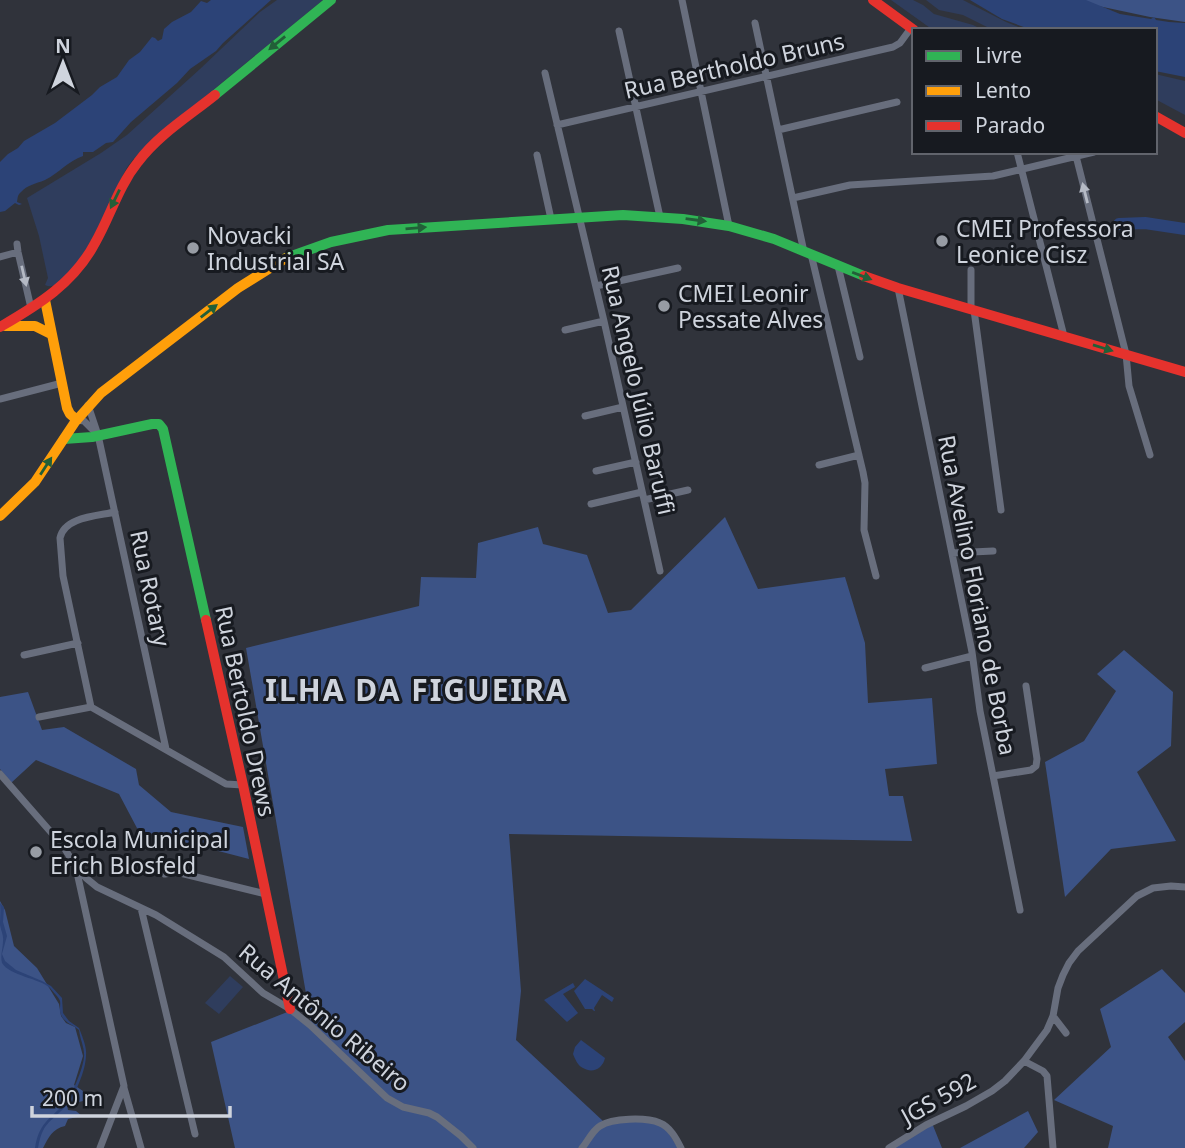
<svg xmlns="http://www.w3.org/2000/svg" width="1185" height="1148" font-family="'Noto Sans',sans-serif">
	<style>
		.green { fill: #2f3d5d }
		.forest { fill: #3c5386 }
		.water { fill: #2c4377 }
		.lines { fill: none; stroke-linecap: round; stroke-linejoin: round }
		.river { stroke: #2c4377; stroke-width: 12 }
		.street { stroke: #686e7d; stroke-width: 7 }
		.fast { stroke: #30b455; stroke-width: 10 }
		.slow { stroke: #ff9f0a; stroke-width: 10 }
		.jam { stroke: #e5322d; stroke-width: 10 }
		.oneway { fill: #225f38 }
		.oneway2 { fill: #b5bac5 }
		.poi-dot { fill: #979ca4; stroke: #171a20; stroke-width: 2.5 }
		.labels { text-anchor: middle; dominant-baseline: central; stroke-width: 6; stroke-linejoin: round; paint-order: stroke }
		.street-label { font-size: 23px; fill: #cfd4dd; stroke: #171a20 }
		.poi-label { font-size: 23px; fill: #cfd4dd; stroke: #171a20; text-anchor: start }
		.district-label { font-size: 30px; font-weight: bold; letter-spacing: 2px; fill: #cfd4dd; stroke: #171a20 }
	</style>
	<rect width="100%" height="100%" fill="#30333b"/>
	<path class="green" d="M277,0H323L163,131C151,142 138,152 128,166C115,185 74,299 45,285L48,278L39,236L27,198L101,153L127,135L200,69L260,12Z
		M891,0H913L923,5L934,14L973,25L983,30H933Z
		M926,0H963L1006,22L1026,30H993L963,15L939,10Z
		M1155,74L1185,81V115L1155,99Z
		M230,976L243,987L219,1014L205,1003Z"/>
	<path class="forest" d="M1083,0H1185V22L1150,17L1089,4Z
		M725,517L758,589L845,577L865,643L868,703L932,698L937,764L885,769L889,796H903L912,841L509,834L521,991L516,1040L603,1121L626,1119L663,1124L678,1148H235L211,1042L290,1011L312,1028L246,648L419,606L421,577L476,578L478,543L538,527L543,544L587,555L608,613L631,610Z
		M1124,650L1173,692L1171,746L1137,772L1176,841L1111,849L1065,897L1045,762L1084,741L1116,691L1097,674Z
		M28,692L42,730L64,727L136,769L139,785L171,812L243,827L249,859L138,830L119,794L36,760L11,783L0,769V697Z
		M0,901L5,910L14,946L37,968L59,1004L61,1016L66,1023L75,1027L83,1056L74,1085L83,1091V1101L67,1105L68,1110L76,1111L82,1116L68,1119L65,1126C52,1129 49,1137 43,1148H0Z
		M1162,969L1185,993V1022L1168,1037L1185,1061V1148H1108L1113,1126L1054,1100L1111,1047L1100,1009Z
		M1028,1111L1038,1132L1024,1148H960Z
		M932,1123L942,1148H889Z"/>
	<path class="water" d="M211,0H271L223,43L216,51L190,69L177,83L131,122L113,142L106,143L93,152H83V156C68,161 59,173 45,180C35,184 27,185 21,192C17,196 18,197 17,202L22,204L19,205L15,203L5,211L0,212V162L8,154L18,148L24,141L55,123L92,95L100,87L117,77L129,60L140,52L152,37L155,38L158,41L162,39L164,29L172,22L191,12L201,1L207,3Z
		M970,0H1086L1120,14L1151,19L1154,17L1156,20L1169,22L1185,23V77L1155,71V30H1032L1002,19Z
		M0,903L4,907L3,922L7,936L2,954L5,961L16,970L42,981L51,986L62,998L63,1013L69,1021L79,1028C82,1036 87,1047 86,1055C86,1070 75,1096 65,1107C49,1124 43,1122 38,1148H35C39,1123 49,1120 65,1103C72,1095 83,1069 84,1057C85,1049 80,1039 79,1030C73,1025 66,1023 62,1017C58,1010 61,1007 60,1001C59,997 52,991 50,988C39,978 10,976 2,963C0,955 3,949 3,941C4,936 1,931 0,925C0,918 1,910 0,903Z
		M585,979L614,998L612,1002L602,995L594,1008L595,1011H594L592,1009H585L574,991Z
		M573,983L575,987L563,994L578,1013L567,1022L544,1000Z
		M581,1040L605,1058C603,1068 593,1074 583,1068C578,1066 575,1059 573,1054L575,1047Z"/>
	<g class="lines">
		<path class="river" d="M1119,224L1145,223L1185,229"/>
		<path class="street" d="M682,0L729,226
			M755,23L804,252
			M619,31L660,217
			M545,73L604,321L660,571
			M557,125L893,47L900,43L911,28
			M778,130L897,102
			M1017,152L1064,336
			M1075,152L1126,354L1129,386L1150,455
			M537,155L551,219
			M793,198L850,185L993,176L1094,152
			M17,244L18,252L31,308
			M811,254L863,472L865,483L864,530L876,576
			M0,257L18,252
			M838,266L860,357
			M971,270V309
			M596,286L678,268
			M898,288L972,652L980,711L1020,910
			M974,310L1001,510
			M565,330L604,321
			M0,399L62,383
			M88,405L98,435L166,749
			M585,416L623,407
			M77,420L84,421L95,432
			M819,465L859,455
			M596,471L636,462
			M644,500L688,490
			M591,504L642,492
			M952,553L993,551
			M24,655L78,643
			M925,668L972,656
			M91,707L63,576L60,538C64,517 97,516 115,512
			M39,717L91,707L226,784L243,785
			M0,774L63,846L76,867L86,878L97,887L156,915L224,957L263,993L290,1009L310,1025L387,1098L403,1107L429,1113L437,1117L461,1136L473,1148
			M993,776L1031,770L1036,766L1037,759L1026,686
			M76,868L124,1086L100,1148
			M165,874L176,872L266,894
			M141,908L195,1134
			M1053,1016L1066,1033
			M1024,1061L1043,1071L1047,1076L1053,1148
			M124,1088L141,1148
			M582,1148C588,1141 592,1131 600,1126C612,1118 646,1117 660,1123C670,1127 676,1138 681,1148
			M889,1148L926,1125L966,1106L992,1091L1005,1081L1024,1061L1047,1030L1053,1016L1058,988L1063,975L1069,963L1078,951L1137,896L1153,888L1171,886L1185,887"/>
		<path class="fast" d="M215,95L331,0
			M286,258L331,242L388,230L623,215L683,219L729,226L774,239L864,276
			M64,439L92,437L152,424H159L163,429L206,620"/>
		<path class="slow" d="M45,300L67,408L70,414L77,420
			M5,326H35L51,334
			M0,516L35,482L75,422L101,393L238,288L286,258"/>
		<path class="jam" d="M873,0L914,30
			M1155,116L1185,133
			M864,276L898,288L1185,372
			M0,327C38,305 74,283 95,243C111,215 118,187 138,162C158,135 189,116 215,95
			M206,620L243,785L290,1009"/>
	</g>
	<defs><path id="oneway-solid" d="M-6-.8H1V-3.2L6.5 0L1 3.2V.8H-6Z" transform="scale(1.75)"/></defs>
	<g class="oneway">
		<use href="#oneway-solid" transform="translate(277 43) rotate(141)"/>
		<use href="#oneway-solid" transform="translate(115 199) rotate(116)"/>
		<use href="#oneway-solid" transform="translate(696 220) rotate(8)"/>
		<use href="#oneway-solid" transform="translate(416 228) rotate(-5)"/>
		<use href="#oneway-solid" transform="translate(862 276) rotate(21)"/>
		<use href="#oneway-solid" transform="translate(209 311) rotate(-38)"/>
		<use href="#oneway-solid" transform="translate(1103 348) rotate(17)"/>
		<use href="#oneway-solid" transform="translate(46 466) rotate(-57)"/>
	</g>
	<g class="oneway2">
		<use href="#oneway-solid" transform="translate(1085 193) rotate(-104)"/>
		<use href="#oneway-solid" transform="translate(24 276) rotate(77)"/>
	</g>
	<g class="poi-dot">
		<circle cx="942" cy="241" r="7"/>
		<circle cx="193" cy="248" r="7"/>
		<circle cx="664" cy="306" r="7"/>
		<circle cx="36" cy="852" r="7"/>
	</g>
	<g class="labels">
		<g class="street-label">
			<text transform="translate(734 65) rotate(-13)">Rua Bertholdo Bruns</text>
			<text transform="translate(639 390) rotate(77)">Rua Angelo Júlio Baruffi</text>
			<text transform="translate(151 588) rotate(78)">Rua Rotary</text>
			<text transform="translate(978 595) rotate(79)">Rua Avelino Floriano de Borba</text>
			<text transform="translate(246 711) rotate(78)">Rua Bertoldo Drews</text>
			<text transform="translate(325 1017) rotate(40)">Rua Antônio Ribeiro</text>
			<text transform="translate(938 1098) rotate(-29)">JGS 592</text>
		</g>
		<g class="poi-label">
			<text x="956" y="228">CMEI Professora<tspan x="956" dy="26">Leonice Cisz</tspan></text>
			<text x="207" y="235">Novacki<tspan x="207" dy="26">Industrial SA</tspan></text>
			<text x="678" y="293">CMEI Leonir<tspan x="678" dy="26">Pessate Alves</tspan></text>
			<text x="50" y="839">Escola Municipal<tspan x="50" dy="26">Erich Blosfeld</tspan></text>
		</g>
		<g class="district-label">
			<text x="417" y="689">ILHA DA FIGUEIRA</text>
		</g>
	</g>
	<rect x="912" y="28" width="245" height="126" fill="#171a20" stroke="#61646c" stroke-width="2"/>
	<rect x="926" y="51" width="35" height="10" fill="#30b455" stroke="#61646c" stroke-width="2"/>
	<text x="975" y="63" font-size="21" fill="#cfd4dd">Livre</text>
	<rect x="926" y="86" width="35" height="10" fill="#ff9f0a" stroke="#61646c" stroke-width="2"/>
	<text x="975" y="98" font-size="21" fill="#cfd4dd">Lento</text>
	<rect x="926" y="121" width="35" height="10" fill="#e5322d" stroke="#61646c" stroke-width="2"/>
	<text x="975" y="133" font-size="21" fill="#cfd4dd">Parado</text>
	<g transform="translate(63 63)" stroke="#171a20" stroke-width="5" paint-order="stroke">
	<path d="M0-5L12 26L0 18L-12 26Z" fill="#cfd4dd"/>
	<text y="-10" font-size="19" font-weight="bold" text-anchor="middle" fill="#cfd4dd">N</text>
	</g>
	<path d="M32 1106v10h198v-10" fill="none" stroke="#cfd4dd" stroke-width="3.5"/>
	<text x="42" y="1106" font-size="21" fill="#cfd4dd" stroke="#171a20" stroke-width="5" paint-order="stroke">200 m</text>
</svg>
